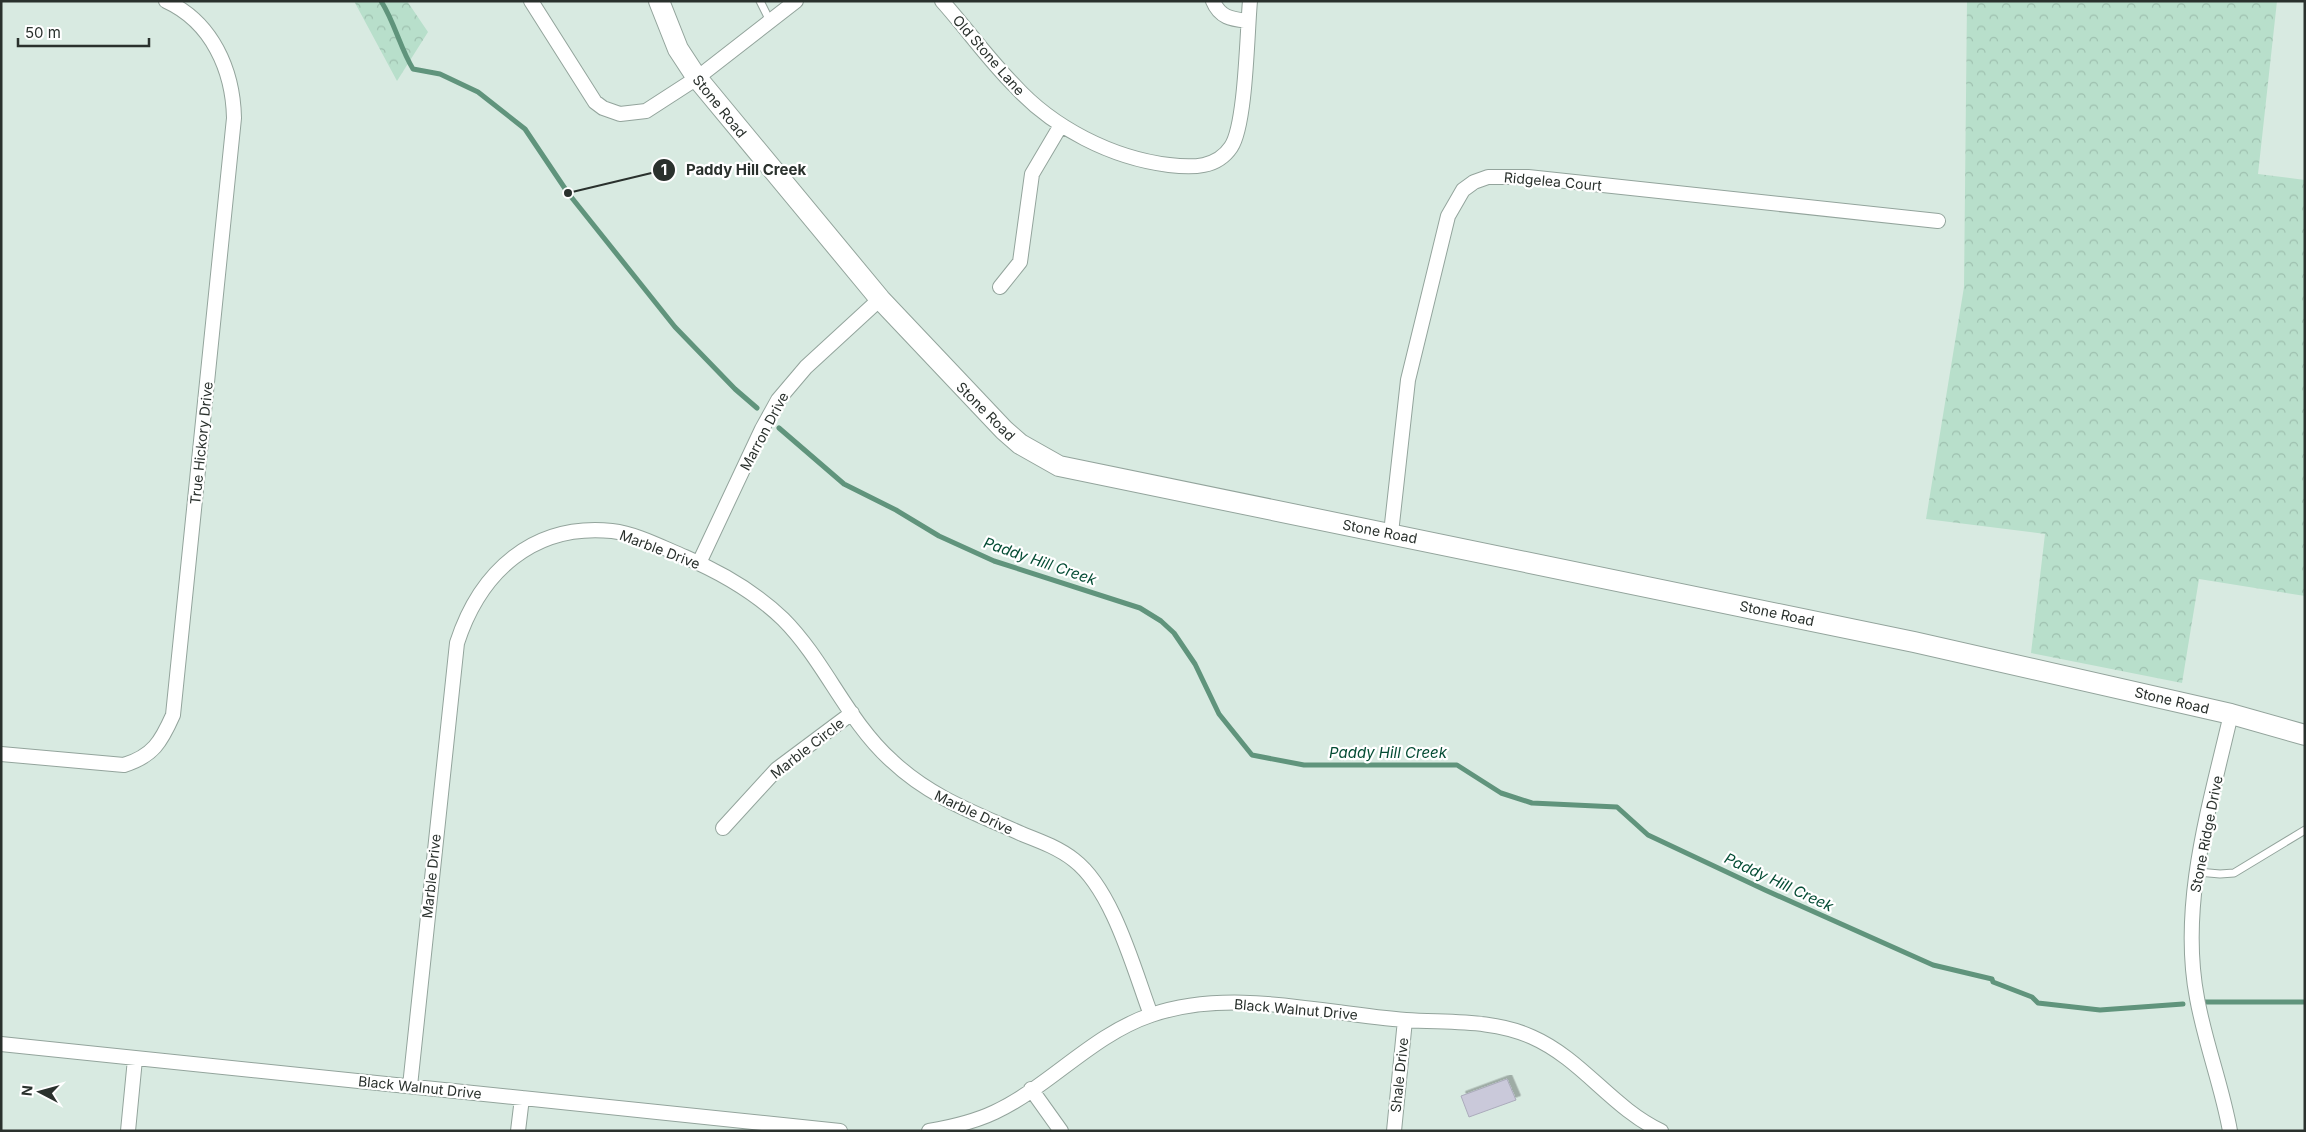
<svg xmlns="http://www.w3.org/2000/svg" width="2306" height="1132" font-family="Inter,sans-serif">
	<style>
		.forest { fill: url(#forest-crowns) }
		.lines { fill: none; stroke-linecap: round; stroke-linejoin: round }
		.stream { stroke: #60947c; stroke-width: 5 }
		.building { fill: #cac9da; stroke: #ababbb; filter: url(#shadow) }
		.lane-casing { stroke: #93a49c; stroke-width: 9 }
		.street-casing { stroke: #93a49c; stroke-width: 16 }
		.secondary-casing { stroke: #93a49c; stroke-width: 22 }
		.lane { stroke: #fff; stroke-width: 7 }
		.street { stroke: #fff; stroke-width: 14 }
		.secondary { stroke: #fff; stroke-width: 20 }
		.labels { text-anchor: middle; dominant-baseline: central; stroke-width: 4.5; stroke-linejoin: round; paint-order: stroke }
		.street-label { font-size: 14px; fill: #2a312d; stroke: #fff }
		.water-label { font-size: 15px; font-style: italic; fill: #044c34; stroke: #fff }
		.leader { fill: none; stroke: #2a312d; stroke-width: 2 }
		.callout-dot { fill: #2a312d; stroke: #fff; stroke-width: 2 }
		.mark-label { font-size: 15px; text-anchor: middle; font-weight: bold; fill: #fff }
		.callout-label { font-size: 15px; text-anchor: middle; font-weight: bold; fill: #2a312d; stroke: #fff; stroke-width: 4.5; stroke-linejoin: round; paint-order: stroke }
	</style>
	<defs>
		<pattern id="forest-crowns" width="20" height="18" patternUnits="userSpaceOnUse" patternTransform="scale(1.25)"><rect width="20" height="18" fill="#b8dfcb"/><path d="M2 6a3 3 0 1 1 6 0M12 15a3 3 0 1 1 6 0" fill="none" stroke="#9ec0af"/></pattern>
		<filter id="shadow"><feDropShadow dx="4.5" dy="-4.5" stdDeviation="0" flood-color="#0004"/></filter>
	</defs>
	<rect width="100%" height="100%" fill="#d8eae1"/>
	<path class="forest" d="M354,1H407L428,32L397,81Z
		M1967,1H2277L2258,174L2305,180V596L2199,579L2182,683L2031,653L2045,534L1926,519L1964,287Z"/>
	<g class="lines">
		<path class="stream" d="M381,1C395,23 400,48 413,69L440,74L478,92L525,129L568,193L675,327L735,389L757,408
			M779,428L844,484L896,510L939,536L994,561L1140,608L1161,621L1174,633L1195,664L1219,714L1252,755L1304,765H1457L1501,793L1532,803L1617,807L1648,835L1765,890L1933,965L1992,979L1993,982L2032,997L2038,1003L2100,1010L2183,1004
			M2204,1002H2305"/>
	</g>
	<path class="building" d="M1507,1079L1516,1100L1469,1117L1461,1096Z"/>
	<g class="lines">
		<defs>
			<path id="lane" d="M760,1L770,21
				M2198,872L2220,874L2234,873L2305,830"/>
			<path id="street" d="M531,1L595,102L603,108L620,114L646,111L697,78L796,1
				M942,1C967,29 988,59 1014,85C1053,128 1112,158 1169,165C1193,168 1217,168 1231,147C1246,125 1247,32 1250,1
				M1213,1C1220,18 1232,19 1248,21
				M1000,287L1020,262L1032,174L1061,125
				M1391,533L1408,380L1448,216L1463,190L1474,182L1488,177H1528L1938,221
				M699,563L762,429L778,400L806,367L880,299
				M1,754L124,765C153,756 161,742 173,715L234,118C233,70 212,22 166,1
				M723,828L777,769L852,713
				M1,1044L840,1131
				M410,1086L457,643C480,572 533,523 612,531C637,534 661,547 685,557C720,572 755,592 783,619C825,661 847,721 892,761C930,797 975,813 1022,834C1040,841 1059,848 1074,860C1113,890 1134,970 1151,1015
				M1031,1089L1061,1131
				M128,1131L135,1059
				M518,1131L522,1098
				M929,1131C952,1127 974,1122 995,1112C1050,1086 1092,1035 1151,1015C1233,987 1323,1014 1406,1020C1447,1023 1493,1019 1532,1037C1582,1059 1612,1108 1661,1131
				M1394,1131L1405,1020
				M2230,1131C2222,1086 2205,1043 2197,998C2179,904 2210,805 2231,714"/>
			<path id="secondary" d="M659,1L678,49L697,78L880,299L1004,430L1020,444L1059,466L1914,642L2231,714L2305,735"/>
		</defs>
		<use href="#lane" class="lane-casing"/>
		<use href="#street" class="street-casing"/>
		<use href="#secondary" class="secondary-casing"/>
		<use href="#lane" class="lane"/>
		<use href="#street" class="street"/>
		<use href="#secondary" class="secondary"/>
	</g>
	<g class="labels">
		<g class="street-label">
			<text transform="translate(989 55) rotate(49)">Old Stone Lane</text>
			<text transform="translate(720 106) rotate(51)">Stone Road</text>
			<text transform="translate(1553 181) rotate(5)">Ridgelea Court</text>
			<text transform="translate(986 411) rotate(45)">Stone Road</text>
			<text transform="translate(764 431) rotate(-62)">Marron Drive</text>
			<text transform="translate(201 443) rotate(-84)">True Hickory Drive</text>
			<text transform="translate(1380 531) rotate(11)">Stone Road</text>
			<text transform="translate(660 549) rotate(21)">Marble Drive</text>
			<text transform="translate(1777 613) rotate(12)">Stone Road</text>
			<text transform="translate(2172 700) rotate(13)">Stone Road</text>
			<text transform="translate(807 748) rotate(-38)">Marble Circle</text>
			<text transform="translate(974 812) rotate(25)">Marble Drive</text>
			<text transform="translate(2206 834) rotate(-79)">Stone Ridge Drive</text>
			<text transform="translate(431 876) rotate(-84)">Marble Drive</text>
			<text transform="translate(1296 1009) rotate(5)">Black Walnut Drive</text>
			<text transform="translate(1399 1075) rotate(-84)">Shale Drive</text>
			<text transform="translate(420 1087) rotate(6)">Black Walnut Drive</text>
		</g>
		<g class="water-label">
			<text transform="translate(1040 561) rotate(19)">Paddy Hill Creek</text>
			<text x="1388" y="752">Paddy Hill Creek</text>
			<text transform="translate(1779 882) rotate(25)">Paddy Hill Creek</text>
		</g>
	</g>
	<path class="leader" d="M568 193L664 170"/>
	<g class="callout-dot">
		<circle cx="568" cy="193" r="5"/>
		<circle cx="664" cy="170" r="12"/>
	</g>
	<g class="mark-label">
		<text x="664" y="175">1</text>
	</g>
	<g class="callout-label">
		<text x="746" y="175">Paddy Hill Creek</text>
	</g>
	<rect width="2306" height="1132" fill="none" stroke="#2a312d" stroke-width="5"/>
	<g transform="translate(40 1092) rotate(276)" stroke="#ffffff" stroke-width="4" paint-order="stroke">
	<path d="M0-4L9 19L0 12L-9 19Z" fill="#2a312d"/>
	<text y="-8" font-size="14" font-weight="bold" text-anchor="middle" fill="#2a312d">N</text>
	</g>
	<path d="M18 38v8h131v-8" fill="none" stroke="#2a312d" stroke-width="2.5"/>
	<text x="25" y="38" font-size="15" fill="#2a312d" stroke="#ffffff" stroke-width="4" paint-order="stroke">50 m</text>
</svg>
